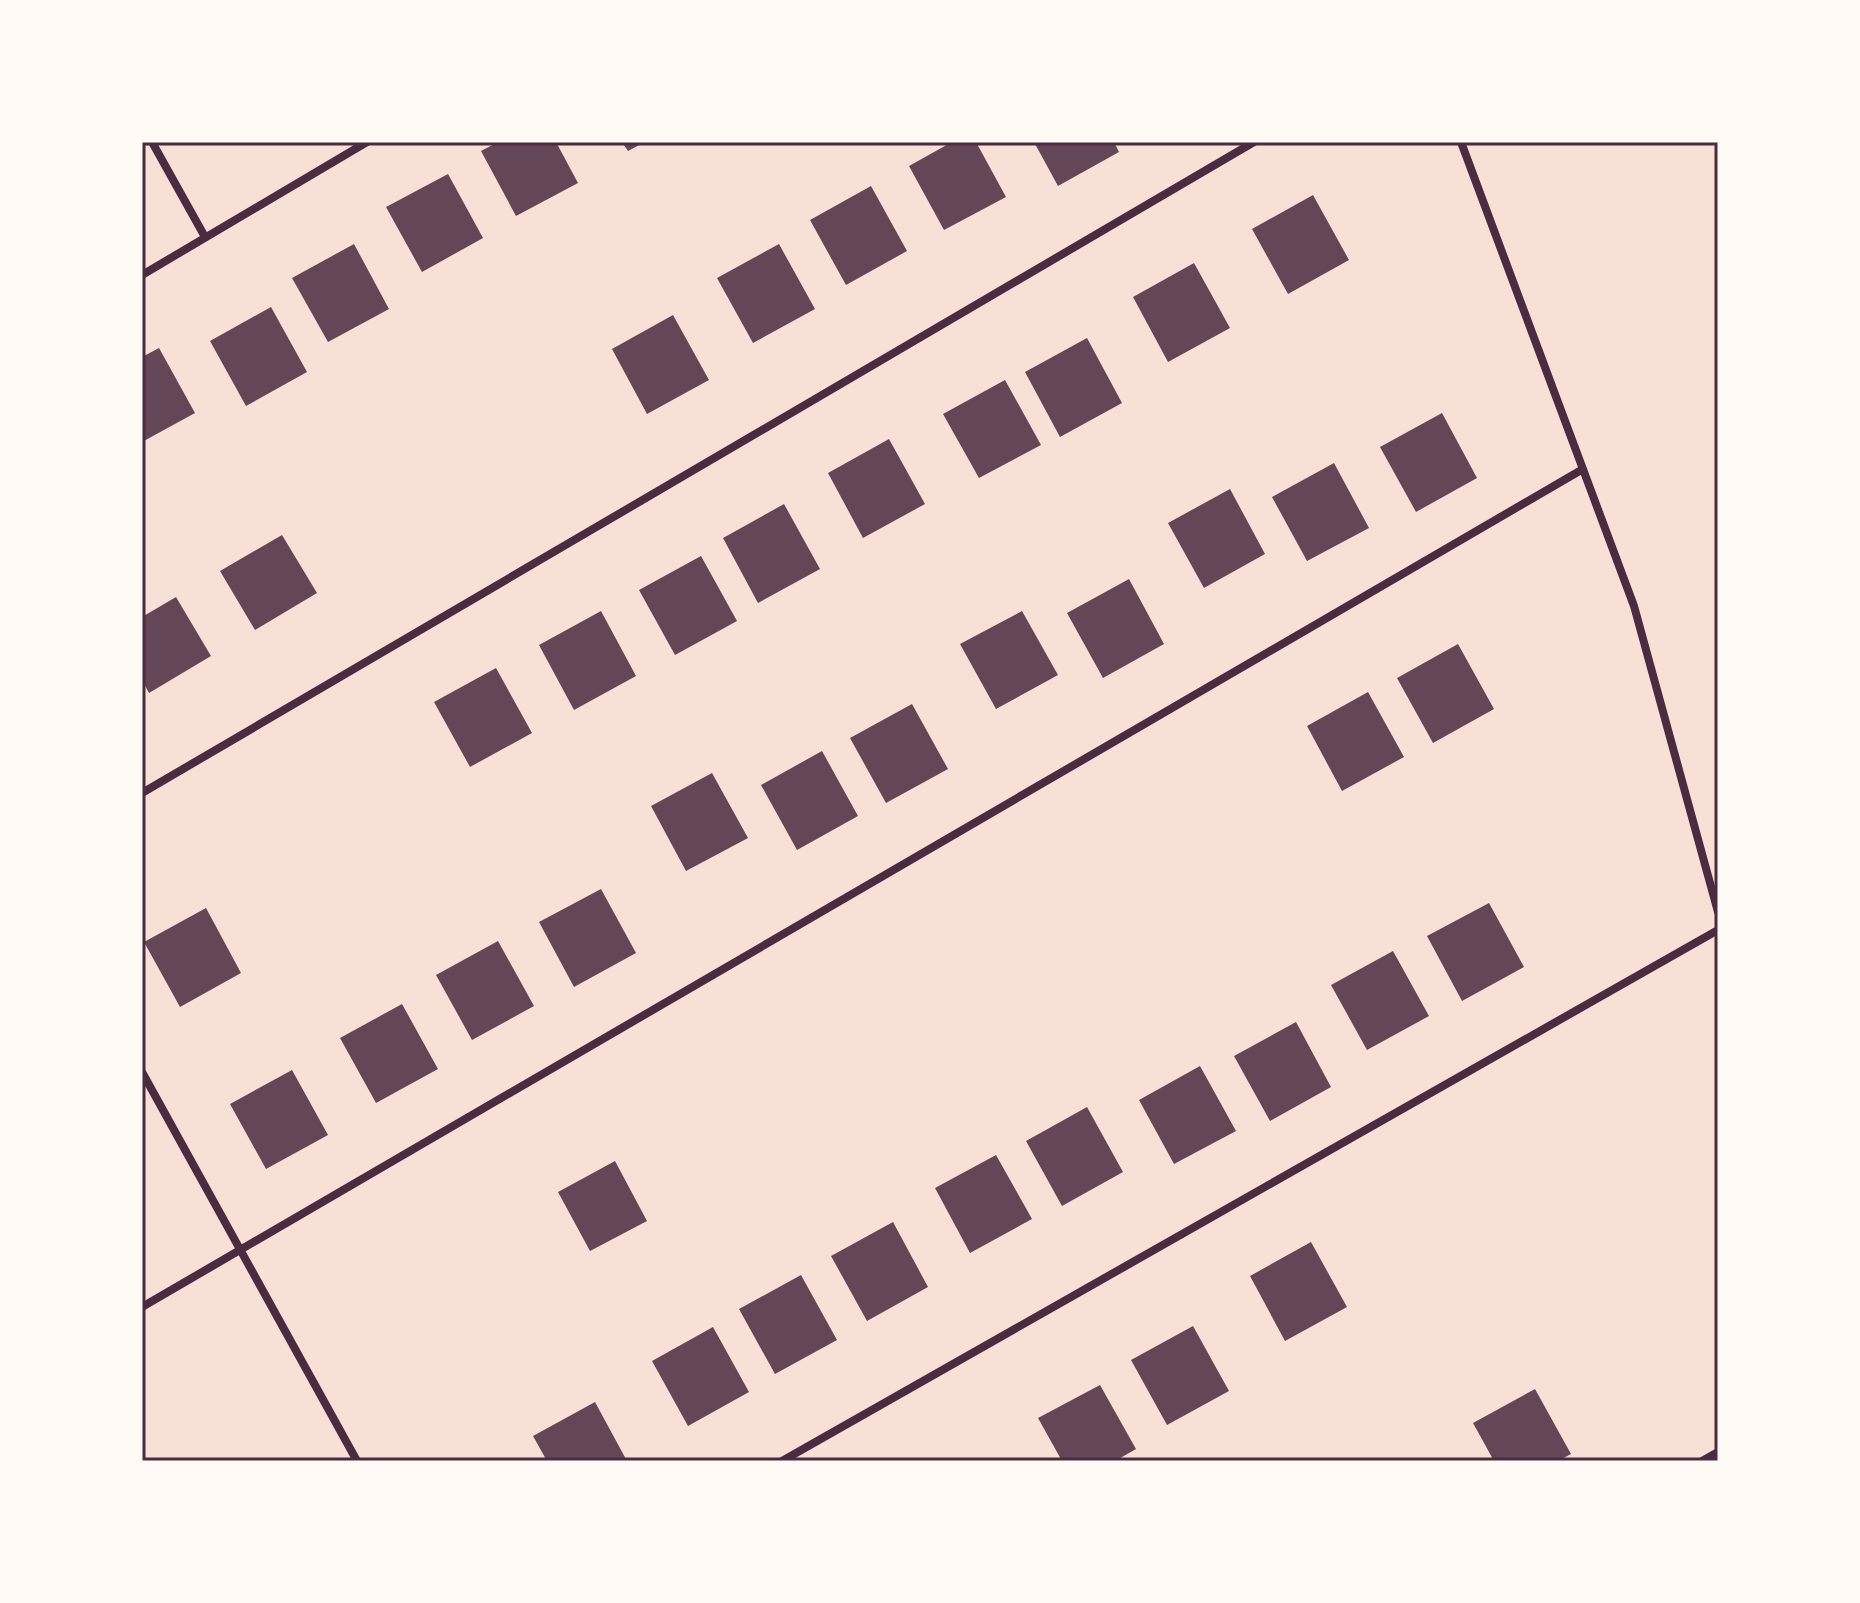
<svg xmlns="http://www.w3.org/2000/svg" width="1860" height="1603" font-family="Mulish,sans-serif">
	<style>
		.building { fill: #644757 }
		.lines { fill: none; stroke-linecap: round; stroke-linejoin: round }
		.minor { stroke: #4a2c40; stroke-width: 8 }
		.neatline { fill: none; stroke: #4a2c40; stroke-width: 3 }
	</style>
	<rect width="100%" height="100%" fill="#f7e1d7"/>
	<path class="building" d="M498,142H556L578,183L516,216L481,151Z
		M622,142H645L628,151Z
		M952,142H976L1006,197L944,230L909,166Z
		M1034,142H1114L1119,152L1058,186Z
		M448,174L483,238L422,272L386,207Z
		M871,186L907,251L846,285L810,220Z
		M1313,195L1349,260L1288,294L1252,229Z
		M354,244L389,309L328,342L292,278Z
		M779,244L815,309L753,343L717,278Z
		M1194,263L1230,328L1168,362L1133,297Z
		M271,307L307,372L246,406L210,341Z
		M673,315L709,380L647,414L612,349Z
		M1087,338L1122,403L1060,437L1025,372Z
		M159,348L195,413L142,442V357Z
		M1005,380L1041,445L979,478L943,414Z
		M1442,413L1477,478L1416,512L1380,447Z
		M889,439L925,504L863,538L828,473Z
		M1334,463L1369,528L1307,561L1272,497Z
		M1230,489L1265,554L1204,588L1168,523Z
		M784,504L820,569L758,603L723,538Z
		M282,535L317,593L255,630L220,571Z
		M701,556L737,621L675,655L639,590Z
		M1129,579L1164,644L1103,678L1067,613Z
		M176,597L211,656L149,693L142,680V617Z
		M601,611L636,676L574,710L539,645Z
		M1022,611L1058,675L996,709L960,644Z
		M1458,644L1494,709L1433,743L1397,678Z
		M496,668L532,733L470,767L434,702Z
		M1368,692L1404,757L1342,791L1307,726Z
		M912,704L948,769L886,803L850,738Z
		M822,751L858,816L797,850L761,785Z
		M712,773L748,838L686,871L651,806Z
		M601,889L636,953L574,987L539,922Z
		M1489,903L1524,967L1462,1001L1427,936Z
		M206,908L241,973L180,1007L144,942Z
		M498,941L534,1006L472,1040L436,975Z
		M1393,951L1429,1016L1367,1050L1331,985Z
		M402,1004L438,1069L376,1103L340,1038Z
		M1296,1022L1331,1087L1270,1121L1234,1056Z
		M1200,1066L1236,1131L1174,1164L1139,1100Z
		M292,1070L328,1135L266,1169L230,1104Z
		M1087,1107L1123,1172L1062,1206L1026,1141Z
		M996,1155L1032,1219L970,1253L935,1188Z
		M615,1161L647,1221L590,1251L558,1192Z
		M893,1222L928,1287L867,1321L831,1256Z
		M1311,1242L1347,1307L1285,1341L1250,1276Z
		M801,1275L837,1340L775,1374L739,1309Z
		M1193,1326L1229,1391L1167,1425L1131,1360Z
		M713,1327L749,1392L688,1426L652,1361Z
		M1100,1385L1136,1449L1115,1461H1062L1038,1418Z
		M1535,1389L1571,1454L1558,1461H1494L1473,1423Z
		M595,1402L627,1461H547L533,1436Z"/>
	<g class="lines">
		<path class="minor" d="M152,142L205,237
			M1461,142L1634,606L1718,912
			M142,275L367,142
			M142,793L1254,142
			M142,1072L357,1461
			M142,1307L1583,469
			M782,1461L1718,930
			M1702,1461L1718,1452"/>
	</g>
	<rect width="1860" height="1603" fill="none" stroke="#fffaf5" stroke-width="288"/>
	<rect x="144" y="144" width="1572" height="1315" class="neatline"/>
</svg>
